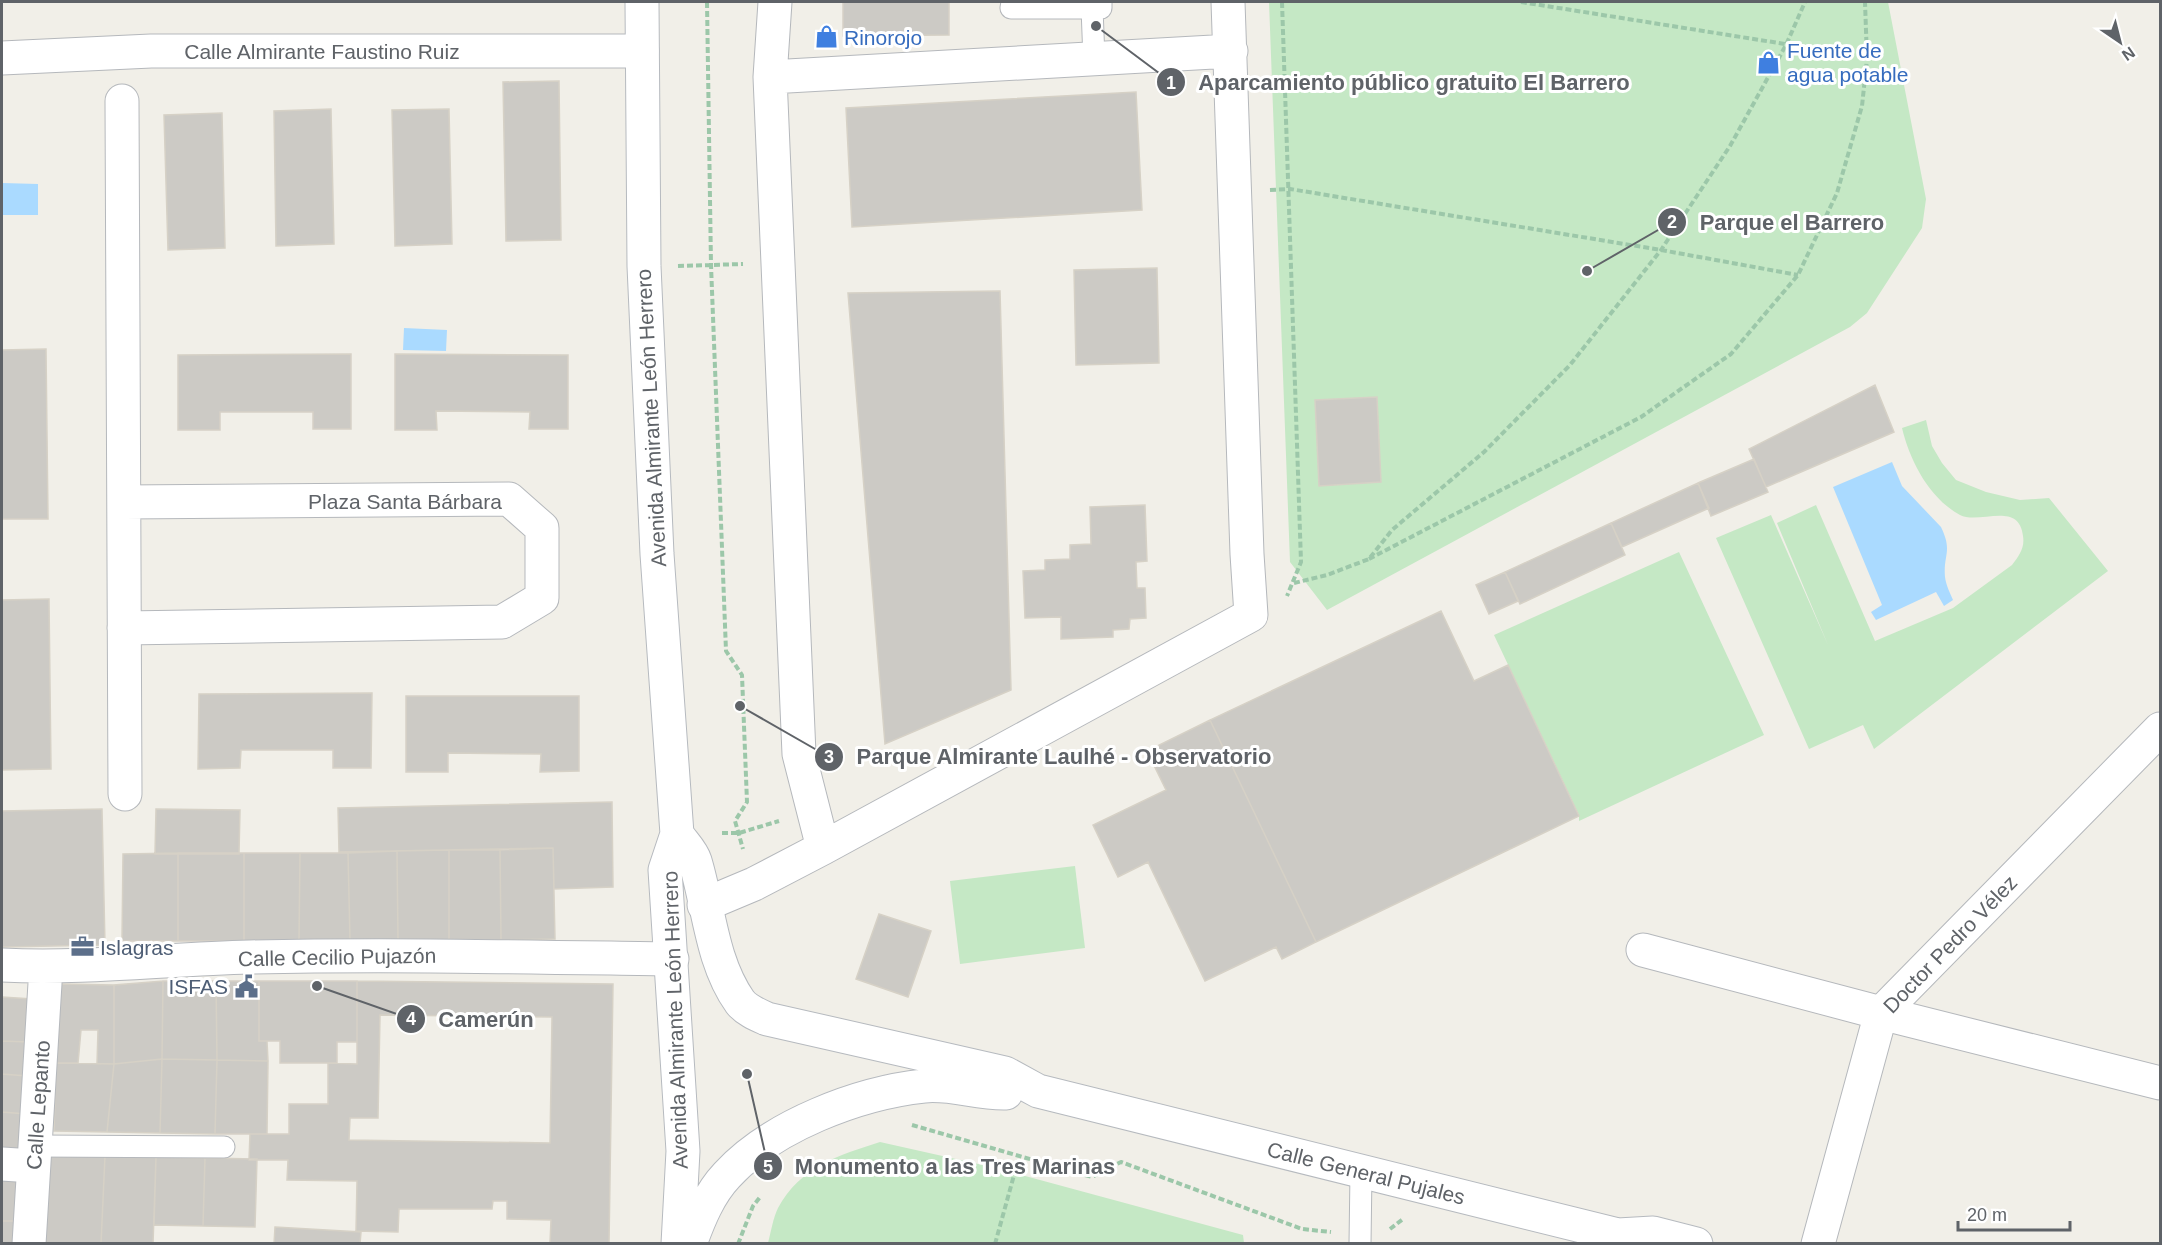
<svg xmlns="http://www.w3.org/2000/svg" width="2162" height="1245" font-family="Arial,sans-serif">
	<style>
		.green { fill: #c5e8c5 }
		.water { fill: #aadaff }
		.building { fill: #cccac5; stroke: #d6d1c6; stroke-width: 1.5; fill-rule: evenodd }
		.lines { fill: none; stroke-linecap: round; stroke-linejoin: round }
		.lane-casing { stroke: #b5b8bc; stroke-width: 23 }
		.street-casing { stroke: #b5b8bc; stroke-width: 35 }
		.secondary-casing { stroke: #b6babf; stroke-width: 35 }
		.path { stroke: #9cc7a9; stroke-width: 4; stroke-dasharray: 6 3; stroke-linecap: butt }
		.lane { stroke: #fff; stroke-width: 21 }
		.street { stroke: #fff; stroke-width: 33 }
		.secondary { stroke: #fff; stroke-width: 33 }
		.labels { text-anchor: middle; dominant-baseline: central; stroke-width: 6; stroke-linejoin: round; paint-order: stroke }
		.shop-label { font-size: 21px; fill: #366cbe; stroke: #fff; text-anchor: start }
		.street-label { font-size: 21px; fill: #5f6368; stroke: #fff }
		.service-label { font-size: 21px; fill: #4e5e75; stroke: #fff; text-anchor: start }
		.leader { fill: none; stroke: #5f6368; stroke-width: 2 }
		.callout-dot { fill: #5f6368; stroke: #fff; stroke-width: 2 }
		.mark-label { font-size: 18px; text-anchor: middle; font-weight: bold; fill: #fff }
		.callout-label { font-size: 22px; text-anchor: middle; font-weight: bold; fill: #5f6368; stroke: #fff; stroke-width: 6; stroke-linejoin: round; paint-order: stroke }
	</style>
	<rect width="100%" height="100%" fill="#f1efe8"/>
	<path class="green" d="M1269,2H1888L1926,199L1922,228L1867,313L1850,327L1327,610L1290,562Z
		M1926,420L1932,446L1942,463L1956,480L1986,492L2020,500L2049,498L2108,571L1874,749L1863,725L1809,749L1716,538L1771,515L1828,645L1777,523L1816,505L1875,641L1953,608L2012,565C2019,556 2025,548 2023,536C2019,500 1979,525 1960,515C1929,498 1910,461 1902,428Z
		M1679,552L1764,735L1579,821V815L1494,635Z
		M1075,866L1085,948L960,964L950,881Z
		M880,1142L996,1168L1243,1235L1244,1243H768C771,1232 773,1218 778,1208C800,1167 839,1155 880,1142Z"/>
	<path class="water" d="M2,183L38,184V215H2Z
		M404,328L447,330L446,351L403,350Z
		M1892,462L1902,486L1941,527C1953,552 1943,554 1945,577C1946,585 1950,593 1953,600L1944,606L1936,592L1876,620L1871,612L1882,605L1833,487Z"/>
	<path class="building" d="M843,2H949V35L843,36Z
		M559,81L561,240L506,241L503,82Z
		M1136,92L1142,210L852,227L846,108Z
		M331,109L334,244L276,246L274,111Z
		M449,109L452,244L395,246L392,110Z
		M222,113L225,248L168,250L164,115Z
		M1157,268L1159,363L1076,365L1074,270Z
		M1000,291L1011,690L885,744L848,293Z
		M46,349L48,519H2V350Z
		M351,354V429H313V412H220V430H178V355Z
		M395,354L568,355V429H529L530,412L436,411L437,430H395Z
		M1875,385L1894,432L1766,487L1749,449Z
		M1377,397L1381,482L1319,486L1315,400Z
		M1754,459L1768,492L1711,516L1698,483Z
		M1698,483L1709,508L1622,547L1611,523Z
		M1145,505L1147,561L1136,562L1137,588H1145L1146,618L1130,619L1129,629L1113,630V637L1061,639V617L1025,618L1023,571L1045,570V560L1070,559V545L1091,544L1090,507Z
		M1611,523L1625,555L1520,604L1505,572Z
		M1505,572L1518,601L1489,614L1476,585Z
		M49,599L51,769L2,770V600Z
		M1441,611L1474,681L1508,665L1579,816L1316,942L1210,720Z
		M372,693L371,768H333V750H241L240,768L198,769L199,694Z
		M406,696H579V771L540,772L541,754L448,753V772H406Z
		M1210,720L1316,942L1282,959L1276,947L1205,981L1148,862L1118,877L1093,825L1166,790L1147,751Z
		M612,802L613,887L554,889L553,848L339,852L338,808Z
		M102,809L105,945L2,947V811Z
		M156,809L240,810L239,854H155Z
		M553,848L555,939L501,940L500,850Z
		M449,850V940H398L397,851Z
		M449,850H500L501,940H449Z
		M397,851L398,940H350L348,853Z
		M178,853V941H122L123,854Z
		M178,853H244V941H178Z
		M244,853H300L299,941H244Z
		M300,853H348L350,940L299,941Z
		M879,914L931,931L908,997L856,979Z
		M163,981L162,1059L114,1064V985Z
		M163,981H216L217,1060L162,1059Z
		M216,981H259V1041H267L268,1061L217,1060Z
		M259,981H357V1042H337V1063H280V1041H259Z
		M357,981L613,984L609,1244H550L551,1220L507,1219V1201H493L492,1209H399L398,1232L356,1231L357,1181L287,1180L288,1160H249L250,1134H289V1104H328V1063L357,1064ZM380,1015L552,1017L550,1143L349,1140L350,1118H378Z
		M60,984L114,985V1064H97L98,1030H81L78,1063H56Z
		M2,997L32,999L29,1042L2,1041Z
		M2,1041L29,1042L27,1076L2,1074Z
		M162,1059L160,1133L107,1132L114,1064Z
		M162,1059L217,1060L215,1134L160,1133Z
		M217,1060L268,1061L267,1134H215Z
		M56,1063L114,1064L107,1132L54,1131Z
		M2,1074L27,1076L26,1114L2,1112Z
		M2,1112L26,1114L24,1151L2,1150Z
		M49,1155L105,1156L101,1244H44Z
		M105,1156L156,1157L153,1244H101Z
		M156,1157L205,1158L203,1226L154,1225Z
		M205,1158L257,1159L255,1227L203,1226Z
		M2,1176L23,1177L20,1221H2Z
		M2,1221H20L19,1244H2Z
		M275,1227L361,1232L360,1244H274Z"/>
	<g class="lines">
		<defs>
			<path id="lane" d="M1012,2L1011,8H1101V2
				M1092,8L1094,59
				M36,1146L224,1147
				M1360,1244L1361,1172"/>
			<path id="street" d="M775,2L770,77L799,754L823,848
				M2,58L151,51H642
				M770,77L1231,51
				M122,101L125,794
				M124,502L509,499L542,528V598L502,622L124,628
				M704,905L754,884L823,848L1251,615L1247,554L1228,2
				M1643,950L1881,1013L2160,1083
				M2,965C85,969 167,959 250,957C391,954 531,957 672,959
				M2,1164L33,1166
				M29,1244L46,967
				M1818,1244L1881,1013L2160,729"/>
			<path id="secondary" d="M642,2L644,266L657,554L677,834L665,870L683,1151L678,1244
				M677,834C682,842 692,851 695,861C709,907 711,961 740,1002C746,1010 758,1015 767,1019L1005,1073L1038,1091L1618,1235L1653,1233L1696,1244
				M690,1244C699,1219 709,1194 727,1175C772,1126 858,1093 924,1086C952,1083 978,1094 1006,1093"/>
		</defs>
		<use href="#lane" class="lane-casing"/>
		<use href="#street" class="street-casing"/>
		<use href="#secondary" class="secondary-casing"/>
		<path class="path" d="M707,2L711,265L726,651L742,675L747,802L735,821L743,849
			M1282,2L1301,562L1287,596
			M1521,2L1829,51
			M1270,190L1290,189L1661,250L1798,275
			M678,266L743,264
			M1369,559L1641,417L1731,354L1798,275L1837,193L1862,106L1867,59L1865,2
			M1294,583L1327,575L1369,559L1392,530L1484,452L1570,365L1661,250L1730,146L1786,45L1805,2
			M722,833H739L779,821
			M912,1125L1092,1177L1121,1162L1302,1229L1331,1232
			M1390,1229L1403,1219
			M738,1244L753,1206L761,1196
			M995,1244L1019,1157"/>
		<use href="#lane" class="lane"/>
		<use href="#street" class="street"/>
		<use href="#secondary" class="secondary"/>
	</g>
	<defs>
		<symbol id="shop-bare" viewBox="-9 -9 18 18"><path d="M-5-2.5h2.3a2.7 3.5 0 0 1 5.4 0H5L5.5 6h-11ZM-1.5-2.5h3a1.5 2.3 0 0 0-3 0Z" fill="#3f7fe0" stroke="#fff" stroke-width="2.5" paint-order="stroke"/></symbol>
		<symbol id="office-bare" viewBox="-9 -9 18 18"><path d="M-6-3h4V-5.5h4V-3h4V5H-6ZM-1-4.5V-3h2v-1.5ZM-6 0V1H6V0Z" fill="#5c6f8a" stroke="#fff" stroke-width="2.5" paint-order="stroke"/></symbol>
		<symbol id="civic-bare" viewBox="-9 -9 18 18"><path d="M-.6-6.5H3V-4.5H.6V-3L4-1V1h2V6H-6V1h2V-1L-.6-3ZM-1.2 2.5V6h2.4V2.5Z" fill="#5c6f8a" stroke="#fff" stroke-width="2.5" paint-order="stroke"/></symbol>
	</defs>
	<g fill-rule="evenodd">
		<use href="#shop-bare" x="810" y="20" width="33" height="33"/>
		<use href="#shop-bare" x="1752" y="46" width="33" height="33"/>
		<use href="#office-bare" x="66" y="930" width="33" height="33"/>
		<use href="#civic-bare" x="230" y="970" width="33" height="33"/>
	</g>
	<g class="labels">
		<g class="shop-label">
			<text x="844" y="37">Rinorojo</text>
			<text x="1787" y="50">Fuente de<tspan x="1787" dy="24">agua potable</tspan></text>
		</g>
		<g class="street-label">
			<text x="322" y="51">Calle Almirante Faustino Ruiz</text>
			<text transform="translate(651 418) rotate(-93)">Avenida Almirante León Herrero</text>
			<text x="405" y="501">Plaza Santa Bárbara</text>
			<text transform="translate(1950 944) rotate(-46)">Doctor Pedro Vélez</text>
			<text transform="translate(337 957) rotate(-1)">Calle Cecilio Pujazón</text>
			<text transform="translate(675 1020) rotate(-92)">Avenida Almirante León Herrero</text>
			<text transform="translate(38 1105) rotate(-86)">Calle Lepanto</text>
			<text transform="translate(1366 1173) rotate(14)">Calle General Pujales</text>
		</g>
		<g class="service-label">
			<text x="100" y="947">Islagras</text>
			<text x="228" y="986" text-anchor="end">ISFAS</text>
		</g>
	</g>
	<path class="leader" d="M1096 26L1171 82M1587 271L1672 222M740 706L829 757M317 986L411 1019M747 1074L768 1166"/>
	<g class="callout-dot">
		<circle cx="1096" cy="26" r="6"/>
		<circle cx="1587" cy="271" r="6"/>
		<circle cx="740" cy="706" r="6"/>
		<circle cx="317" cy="986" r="6"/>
		<circle cx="747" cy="1074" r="6"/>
		<circle cx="1171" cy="82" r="15"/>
		<circle cx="1672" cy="222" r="15"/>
		<circle cx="829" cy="757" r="15"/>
		<circle cx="411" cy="1019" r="15"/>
		<circle cx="768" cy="1166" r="15"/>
	</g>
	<g class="mark-label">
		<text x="1171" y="89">1</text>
		<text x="1672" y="228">2</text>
		<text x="829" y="763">3</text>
		<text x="411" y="1025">4</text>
		<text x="768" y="1173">5</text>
	</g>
	<g class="callout-label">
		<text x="1414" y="90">Aparcamiento público gratuito El Barrero</text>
		<text x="1792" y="230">Parque el Barrero</text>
		<text x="1064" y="764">Parque Almirante Laulhé - Observatorio</text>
		<text x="486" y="1027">Camerún</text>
		<text x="955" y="1174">Monumento a las Tres Marinas</text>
	</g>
	<rect width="2162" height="1245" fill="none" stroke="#5f6368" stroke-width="6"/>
	<g transform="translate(2120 42) rotate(145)" stroke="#ffffff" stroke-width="4.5" paint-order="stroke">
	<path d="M0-4.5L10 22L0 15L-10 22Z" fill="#5f6368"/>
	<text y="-9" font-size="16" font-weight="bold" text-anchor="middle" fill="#5f6368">N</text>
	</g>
	<path d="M1958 1221v9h112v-9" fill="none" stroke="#5f6368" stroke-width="3"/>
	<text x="1967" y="1221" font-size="18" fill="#5f6368" stroke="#ffffff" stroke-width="4.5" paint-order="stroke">20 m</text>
</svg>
